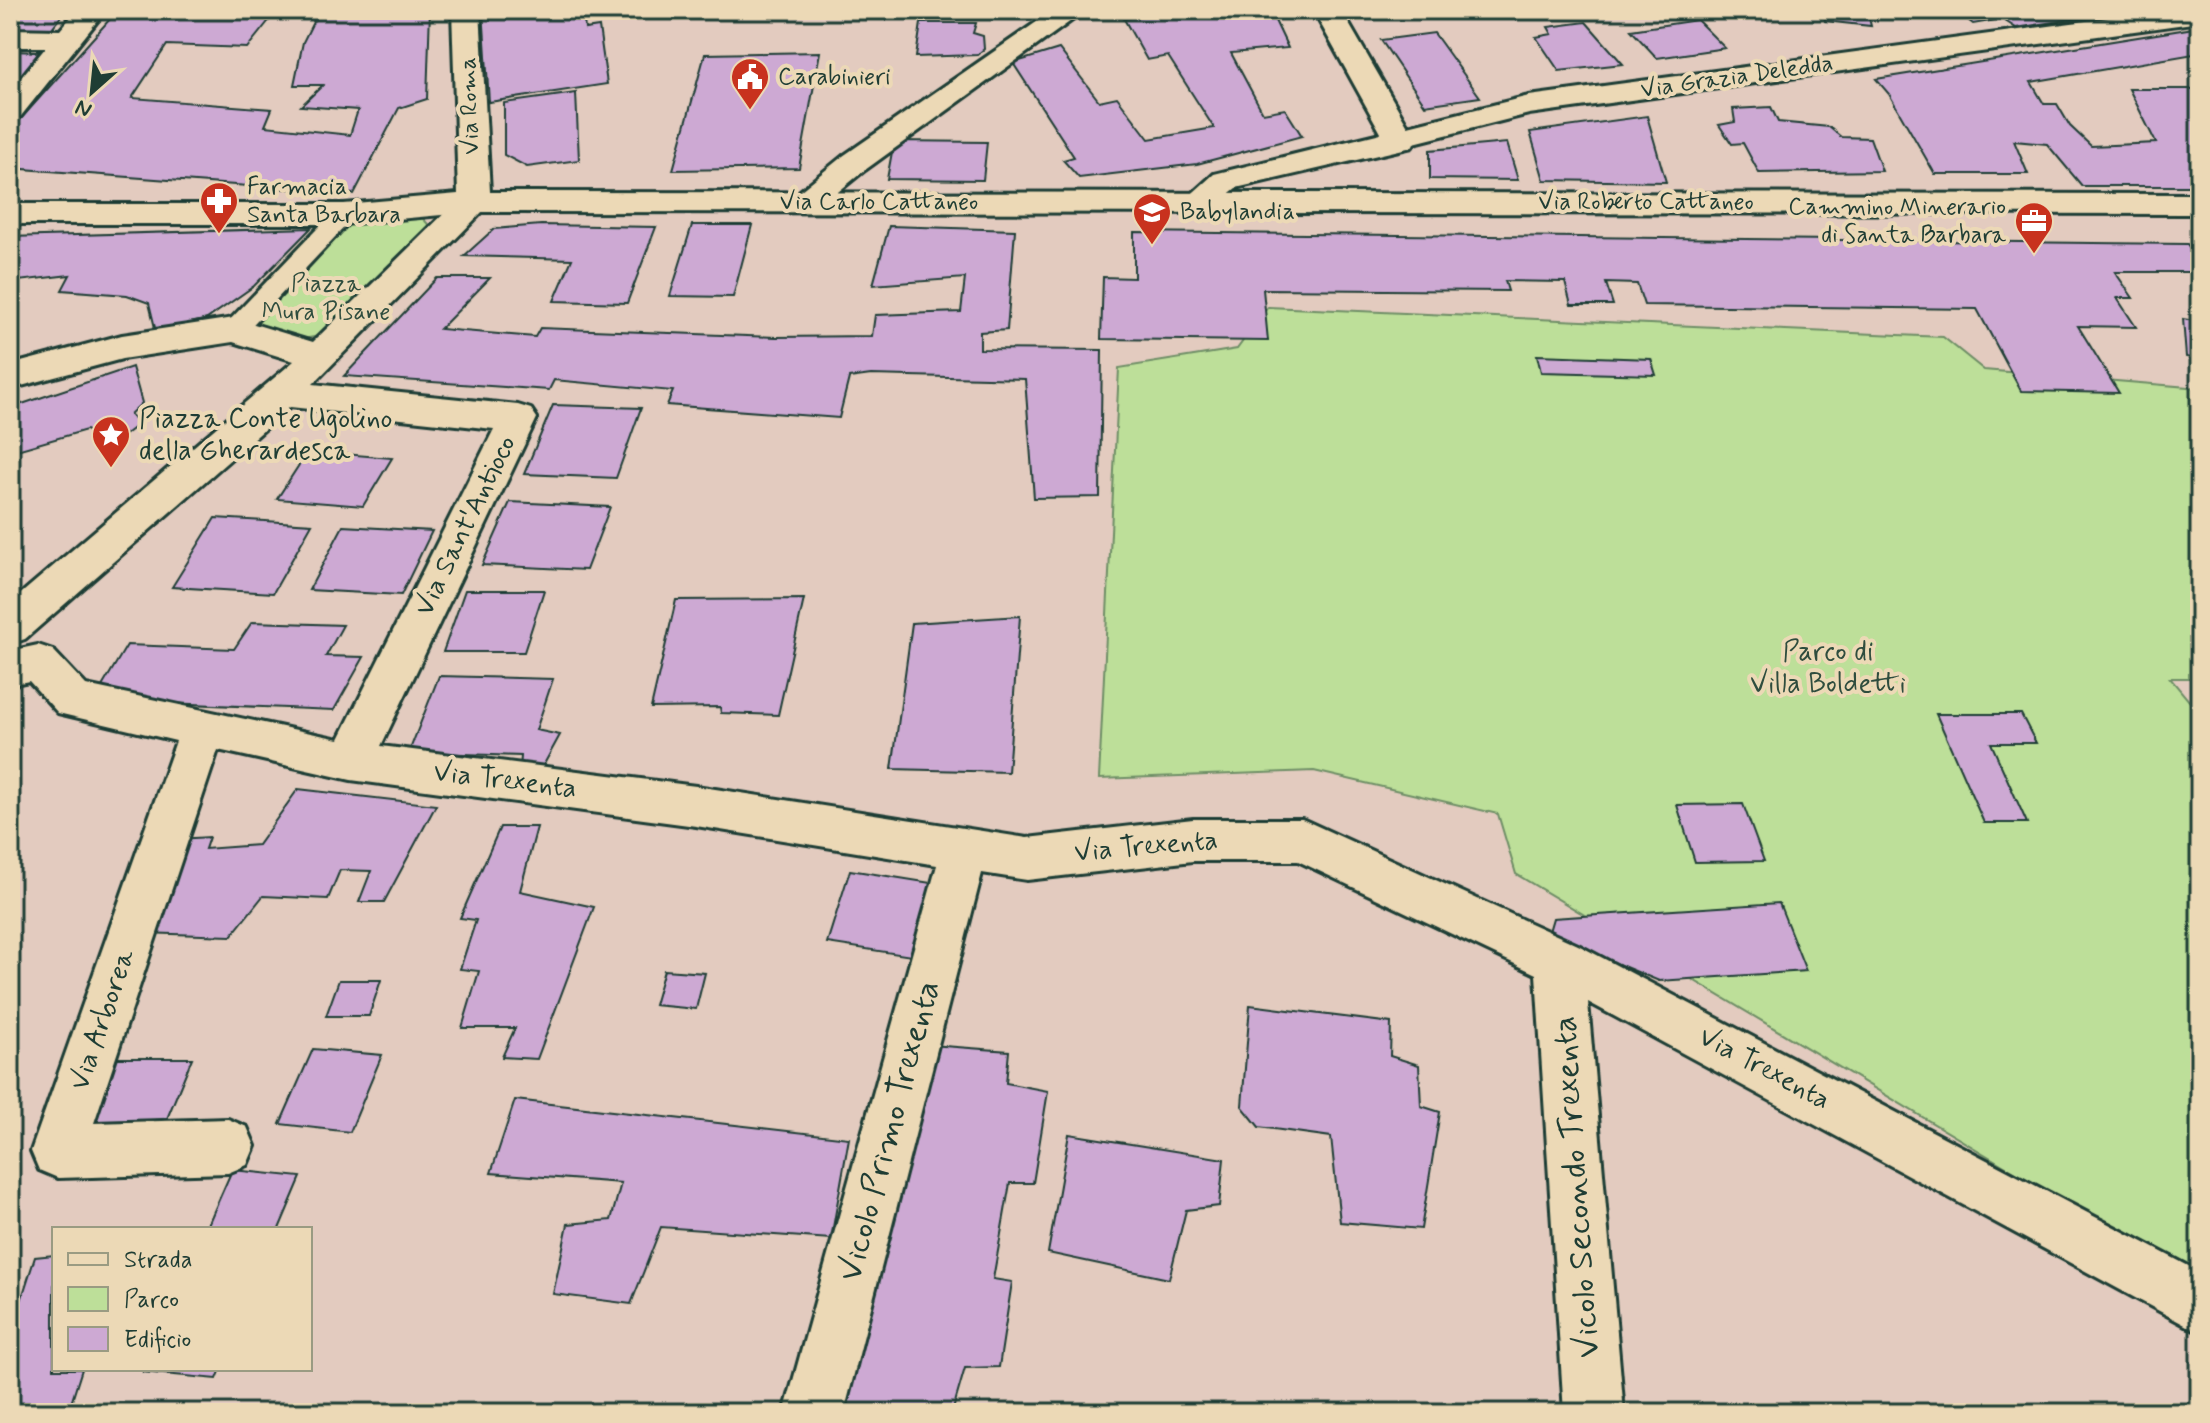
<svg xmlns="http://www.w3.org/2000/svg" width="2210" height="1423" font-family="Mynerve,sans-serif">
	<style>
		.green { fill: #bddf99; stroke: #6e8e66; stroke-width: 2 }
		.building { fill: #cda9d3; stroke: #1f3d34; stroke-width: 2 }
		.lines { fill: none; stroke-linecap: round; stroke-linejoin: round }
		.lane-casing { stroke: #1f3d34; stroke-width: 6 }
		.street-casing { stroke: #1f3d34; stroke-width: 6 }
		.secondary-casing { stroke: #1f3d34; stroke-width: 6 }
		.lane { fill: #ecd9b6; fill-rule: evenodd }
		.street { fill: #ecd9b6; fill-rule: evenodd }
		.secondary { fill: #ecd9b6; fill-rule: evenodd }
		.labels { text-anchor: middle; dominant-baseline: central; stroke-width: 8; stroke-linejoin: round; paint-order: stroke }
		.far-poi-label { font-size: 24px; fill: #1f3d34; stroke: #ecd9b6; text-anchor: start }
		.far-street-label { font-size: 24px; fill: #1f3d34; stroke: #ecd9b6 }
		.far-park-label { font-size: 24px; fill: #2f4d3e; stroke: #ecd9b6 }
		.poi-label { font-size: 28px; fill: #1f3d34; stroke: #ecd9b6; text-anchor: start }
		.street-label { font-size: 28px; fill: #1f3d34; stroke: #ecd9b6 }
		.park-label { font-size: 28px; fill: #2f4d3e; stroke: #ecd9b6 }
		.near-street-label { font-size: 34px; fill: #1f3d34; stroke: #ecd9b6 }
	</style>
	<rect width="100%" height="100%" fill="#e3cbbf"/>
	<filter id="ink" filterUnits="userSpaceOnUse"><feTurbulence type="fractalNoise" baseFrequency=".0125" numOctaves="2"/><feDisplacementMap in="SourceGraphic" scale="16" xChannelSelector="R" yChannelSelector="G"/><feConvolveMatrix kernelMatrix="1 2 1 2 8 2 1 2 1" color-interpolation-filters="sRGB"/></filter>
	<g filter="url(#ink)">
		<path class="green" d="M420,215L433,230L336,333L303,339L256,325L355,218Z
			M1268,307L1943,337L1984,370L2200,388V678H2170L2200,714V1283L1516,874L1498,814L1314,771L1099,779L1119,368L1237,349Z"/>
		<path class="building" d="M10,10H66L51,29L10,28Z
			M118,10H251L247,17L271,18L247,48L167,45L132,98L272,109L265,126L350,135L358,110L301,106L323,85H294L303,42L318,12L430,10L427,99L399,108L354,194L10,168V131Z
			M483,10H662L584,21L585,29L599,27L607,84L489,102Z
			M1181,10H1270L1288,48L1231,53L1263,113L1285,109L1302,136L1197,164L1079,178L1063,160L1074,157L1013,63L1059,49L1099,101L1117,97L1149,139L1214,128L1168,56L1147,60L1124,19Z
			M1351,10H1409L1410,13L1357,19Z
			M1823,10H1867L1871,26L1825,21Z
			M1936,10H2103L2104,14L2016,28L2002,19L1973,24L1959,13L1941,15Z
			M1697,20L1725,48L1657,58L1631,30Z
			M1586,22L1623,64L1559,71L1536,37L1552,34L1548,27Z
			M921,23H976L973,33L983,36L984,49L977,55L916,57Z
			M2200,27V53L2031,82L2044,104H2057L2070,126L2091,146L2156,143L2129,89H2200V186H2082L2047,144L2014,141L2028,174H1935L1889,94L1876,79Z
			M1434,33L1480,97L1425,105L1381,40Z
			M10,51L42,52L10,91Z
			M820,52L799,168L673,170L705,54Z
			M576,93L579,160L527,167L504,155V103Z
			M1771,107L1778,122L1829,127L1841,137L1870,138L1882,171L1759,173L1743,143L1732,144L1719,125L1735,122L1733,109Z
			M1647,116L1666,182L1544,180L1530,132Z
			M894,141L987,142L983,180L887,179Z
			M1507,143L1518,180L1430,179V150Z
			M541,225L656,227L627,303L554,301L572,259L464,256L494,229Z
			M692,225H752L733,297L670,296Z
			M889,226L1015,230L1007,330L980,332V349L1102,350L1100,497L1034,498L1025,379L871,375L849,378L839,418L667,405L673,391L554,380L549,390L344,376L437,278H490L440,329L535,337L540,328L776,337L872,336L875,315L961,312L965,278L873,285Z
			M311,228L254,286L207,319L156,332L149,303L127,295L62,290L70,275L10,282V237Z
			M1134,232L2187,244L2200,262V272H2115L2133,298H2117L2136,327L2078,326L2119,393L2021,391L1977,309L1644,305L1637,284L1606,283L1613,305H1571L1565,282L1505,281L1508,291L1263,289L1268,341L1101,339L1103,277L1134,278Z
			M2183,319L2200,322V360L2186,357Z
			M1537,355L1651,359L1656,375L1541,372Z
			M132,367L142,403L130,414L140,423L110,446L86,430L10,452V408Z
			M553,405L641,408L616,478L524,474Z
			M308,451L392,458L363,506L277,499Z
			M510,502L610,507L586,570L482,565Z
			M215,518L312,524L273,593L172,587Z
			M343,526L432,531L401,595L309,590Z
			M465,590H544L524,652H443Z
			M804,599L778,715L721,713L720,707L651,708L676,600Z
			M1020,616L1008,772L892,769L912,623Z
			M252,622L343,625L326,656L364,657L334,710L94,700L127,645L234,649Z
			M439,676L553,679L536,730L560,735L543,766L520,769L521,756L409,752Z
			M1936,714H2021L2036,743H1991L2027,823H1984Z
			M298,789L436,805L384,902H359L371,871L340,870L328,899L263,896L231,936L144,933L178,839L209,837L205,849L258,845Z
			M1743,804L1764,861L1695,862L1677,805Z
			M500,827H537L520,891L594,907L537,1059L502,1057L515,1028H462L479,971L460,969L476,920L460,918Z
			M850,870L931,883L911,956L827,943Z
			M1779,903L1806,971L1659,981L1548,935L1553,918Z
			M664,970L705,973L696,1009L654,1005Z
			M339,980H381L369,1016H326Z
			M1250,1005L1391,1023L1390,1056L1419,1065L1421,1106L1440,1112L1421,1229L1340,1222L1331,1137L1259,1127L1242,1106Z
			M917,1044L1009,1051L1006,1083L1048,1091L1033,1183H1010L993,1279L1012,1282L999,1367L965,1368L952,1413H832Z
			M313,1049L382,1055L350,1132L280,1124Z
			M101,1058H192L164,1126L72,1125Z
			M515,1100L849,1138L831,1239L661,1227L631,1304L553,1294L568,1224L611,1220L621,1183L491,1173Z
			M1069,1134L1224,1159L1219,1206L1186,1210L1169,1279L1048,1253Z
			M232,1170L301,1177L279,1229H206Z
			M54,1255V1369H82L68,1413H10V1335L35,1257Z
			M144,1369H221L217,1379L143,1372Z"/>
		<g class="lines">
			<defs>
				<path id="lane" d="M344,207L355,214L352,219L242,336H226L222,330L226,324L336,209Z"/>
				<path id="street" d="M77,10H106L21,116L10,119V91L46,47H10V29L60,30Z
					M1054,10H1086L865,170L817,209L806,212L795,209L790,202L795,195L843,156Z
					M1313,10H1341L1408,126L1529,96L2168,10H2200V22L1529,114L1414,143L1412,147L1236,188L1212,207L1201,210L1190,207L1185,200L1214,174L1381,133Z
					M474,192L485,195L490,202L485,209L313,384L518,405L531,409L537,418L381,746L696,786L1027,838L1193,819H1302L1578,945L2200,1272V1333L1588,1002L1624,1413H1564L1536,974L1298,861H1193L1027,880L982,873L844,1413H784L937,865L696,826L351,780L218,750L94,1123L228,1119L247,1127L255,1146L247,1165L228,1173L58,1178L39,1170L31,1151L176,741L58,713L29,681L10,685V651L38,645L53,650L86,685L339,739L494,429L290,407L25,639L10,644V603L294,361L233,342L122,359L10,389V365L122,335L234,318L313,342L463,195Z"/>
				<path id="secondary" d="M452,10H480L490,192L2200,194V214L474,212L344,224H10V204H344L458,194Z"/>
			</defs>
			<use href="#lane" class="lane-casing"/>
			<use href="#street" class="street-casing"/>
			<use href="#secondary" class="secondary-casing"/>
			<use href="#lane" class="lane"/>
			<use href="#street" class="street"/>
			<use href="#secondary" class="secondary"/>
		</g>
	</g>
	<defs>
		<symbol id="civic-pin" viewBox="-11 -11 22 30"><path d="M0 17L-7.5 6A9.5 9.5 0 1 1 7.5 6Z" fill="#c8321e" stroke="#ecd9b6"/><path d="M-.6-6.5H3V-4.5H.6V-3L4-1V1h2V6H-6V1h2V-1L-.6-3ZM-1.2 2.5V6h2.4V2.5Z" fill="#fff"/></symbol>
		<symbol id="pharmacy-pin" viewBox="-11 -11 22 30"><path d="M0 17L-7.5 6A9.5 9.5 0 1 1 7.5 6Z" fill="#c8321e" stroke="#ecd9b6"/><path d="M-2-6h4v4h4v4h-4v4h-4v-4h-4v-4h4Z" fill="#fff"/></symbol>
		<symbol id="school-pin" viewBox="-11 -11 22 30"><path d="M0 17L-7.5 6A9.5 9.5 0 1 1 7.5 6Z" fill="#c8321e" stroke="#ecd9b6"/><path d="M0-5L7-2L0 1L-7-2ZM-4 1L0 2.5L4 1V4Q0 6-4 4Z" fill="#fff"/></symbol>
		<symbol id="office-pin" viewBox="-11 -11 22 30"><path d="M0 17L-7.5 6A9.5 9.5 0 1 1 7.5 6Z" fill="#c8321e" stroke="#ecd9b6"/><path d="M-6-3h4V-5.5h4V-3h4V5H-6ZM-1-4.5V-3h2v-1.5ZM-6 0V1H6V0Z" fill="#fff"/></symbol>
		<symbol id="sight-pin" viewBox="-11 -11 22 30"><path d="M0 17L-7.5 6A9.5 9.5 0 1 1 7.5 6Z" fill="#c8321e" stroke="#ecd9b6"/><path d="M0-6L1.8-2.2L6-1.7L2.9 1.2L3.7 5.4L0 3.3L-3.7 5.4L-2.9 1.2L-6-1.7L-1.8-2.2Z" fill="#fff"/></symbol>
	</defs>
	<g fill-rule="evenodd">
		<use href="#civic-pin" x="728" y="55" width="44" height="60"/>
		<use href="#pharmacy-pin" x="197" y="179" width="44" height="60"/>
		<use href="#school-pin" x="1130" y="190" width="44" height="60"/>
		<use href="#office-pin" x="2012" y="199" width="44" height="60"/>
		<use href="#sight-pin" x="89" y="413" width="44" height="60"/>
	</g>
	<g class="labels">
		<g class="far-poi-label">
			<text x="778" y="77">Carabinieri</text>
			<text x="247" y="187">Farmacia<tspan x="247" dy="28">Santa Barbara</tspan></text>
			<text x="2006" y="207" text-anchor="end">Cammino Minerario<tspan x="2006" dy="28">di Santa Barbara</tspan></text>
			<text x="1180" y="212">Babylandia</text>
		</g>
		<g class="far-street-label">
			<text transform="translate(1737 77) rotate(-8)">Via Grazia Deledda</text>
			<text transform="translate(470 106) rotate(-92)">Via Roma</text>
			<text x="879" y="202">Via Carlo Cattaneo</text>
			<text x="1646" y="202">Via Roberto Cattaneo</text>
		</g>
		<g class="far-park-label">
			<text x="326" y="284">Piazza<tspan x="326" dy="28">Mura Pisane</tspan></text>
		</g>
		<g class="poi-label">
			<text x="139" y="419">Piazza Conte Ugolino<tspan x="139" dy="32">della Gherardesca</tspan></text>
		</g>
		<g class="street-label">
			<text transform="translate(466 526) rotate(-64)">Via Sant'Antioco</text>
			<text transform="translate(505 781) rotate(7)">Via Trexenta</text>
			<text transform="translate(1146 847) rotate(-5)">Via Trexenta</text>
			<text transform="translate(103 1020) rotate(-71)">Via Arborea</text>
			<text transform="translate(1764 1069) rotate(28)">Via Trexenta</text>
		</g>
		<g class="park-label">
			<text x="1828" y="652">Parco di<tspan x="1828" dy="32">Villa Boldetti</tspan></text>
		</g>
		<g class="near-street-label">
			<text transform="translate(890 1131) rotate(-75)">Vicolo Primo Trexenta</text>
			<text transform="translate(1577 1187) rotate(-94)">Vicolo Secondo Trexenta</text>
		</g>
	</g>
	<rect width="2210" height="1423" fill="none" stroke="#ecd9b6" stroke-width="40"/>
	<rect x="20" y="20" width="2170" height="1383" fill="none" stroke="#1f3d34" stroke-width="3" filter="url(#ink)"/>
	<rect x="52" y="1227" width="260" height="144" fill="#ecd9b6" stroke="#9a9b82" stroke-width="2"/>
	<rect x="68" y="1253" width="40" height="12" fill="#ecd9b6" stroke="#9a9b82" stroke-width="2"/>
	<text x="124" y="1267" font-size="24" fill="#1f3d34">Strada</text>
	<rect x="68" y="1287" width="40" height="24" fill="#bddf99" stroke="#9a9b82" stroke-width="2"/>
	<text x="124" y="1307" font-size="24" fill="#1f3d34">Parco</text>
	<rect x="68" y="1327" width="40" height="24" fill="#cda9d3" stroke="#9a9b82" stroke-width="2"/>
	<text x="124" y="1347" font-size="24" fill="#1f3d34">Edificio</text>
	<g transform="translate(92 92) rotate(207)" stroke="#ecd9b6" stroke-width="6" paint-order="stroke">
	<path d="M0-6L14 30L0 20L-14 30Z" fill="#1f3d34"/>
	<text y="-12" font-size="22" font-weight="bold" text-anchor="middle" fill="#1f3d34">N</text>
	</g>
</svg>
